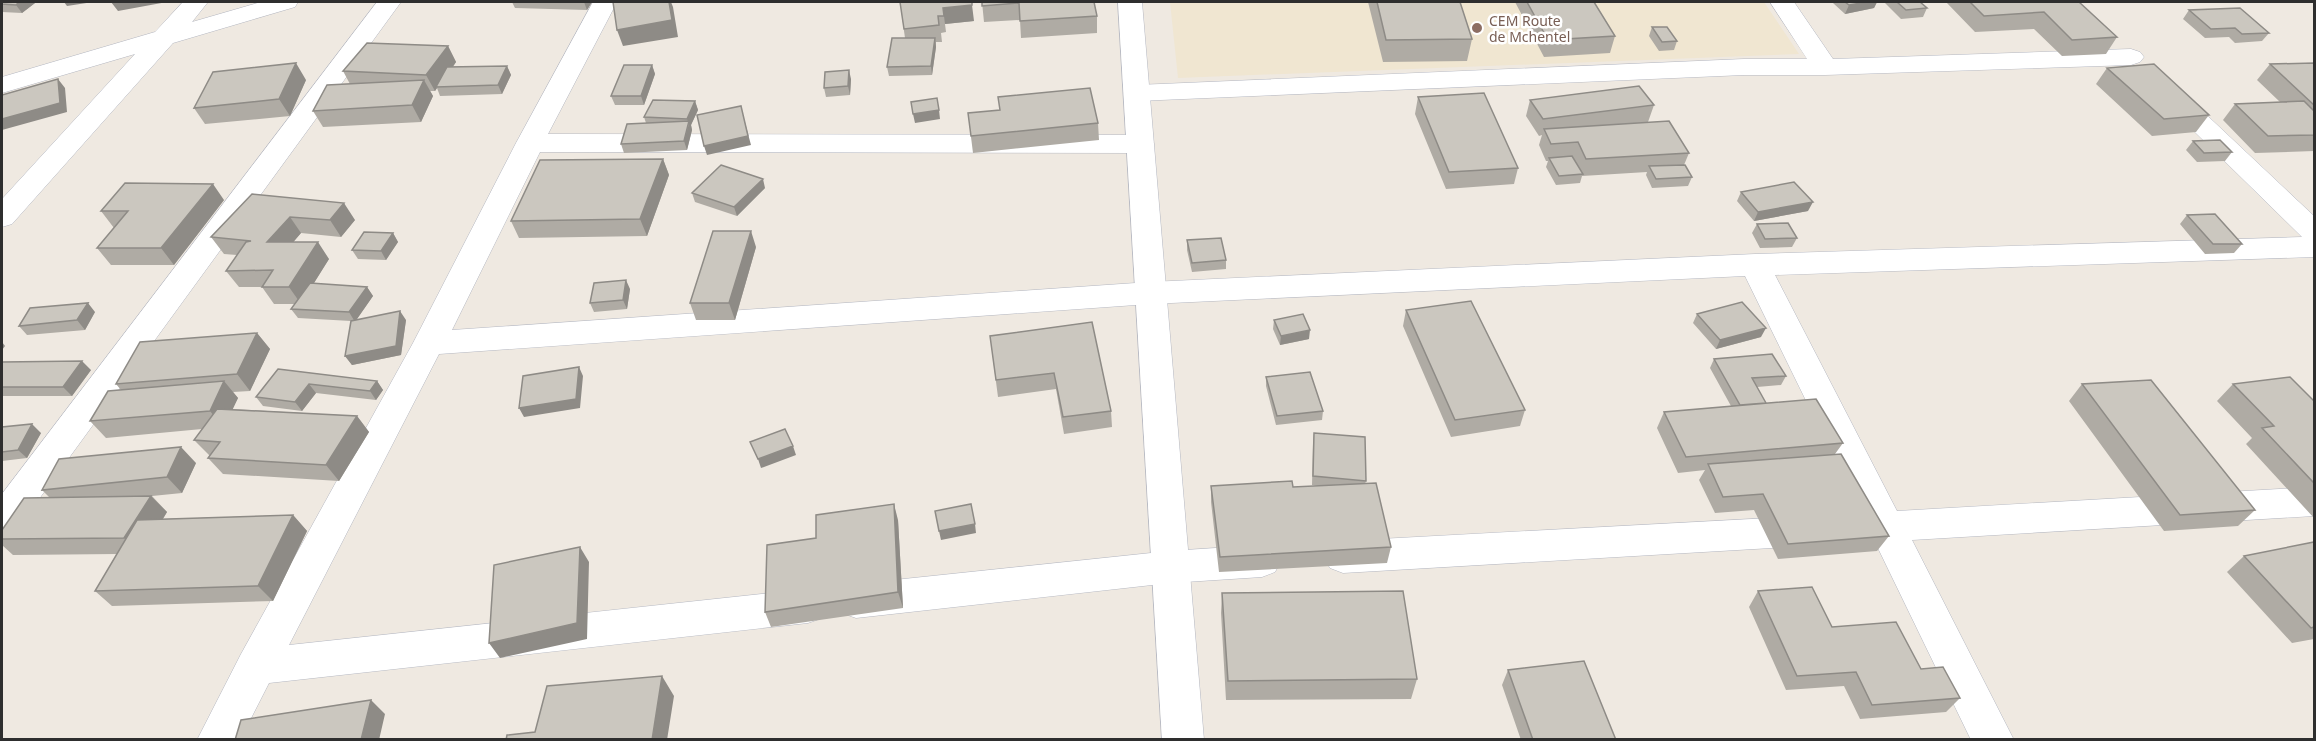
<svg xmlns="http://www.w3.org/2000/svg" width="2316" height="741" font-family="'Noto Sans',sans-serif">
	<style>
		.education { fill: #f0e6d1 }
		.lines { fill: none; stroke-linecap: round; stroke-linejoin: round }
		.minor-casing { stroke: #b4b7c1; stroke-width: 1 }
		.tertiary-casing { stroke: #b4b7c1; stroke-width: 1 }
		.minor { fill: #fff; fill-rule: evenodd }
		.tertiary { fill: #fff; fill-rule: evenodd }
		.wall { fill: #afaba4 }
		.shaded-wall { fill: #8e8b86 }
		.building { fill: #cbc7bf; stroke: #8e8b86; stroke-width: 1.5 }
		.education-dot { fill: #8d6e63; stroke: #fff; stroke-width: 2 }
		.labels { text-anchor: middle; dominant-baseline: central; stroke-width: 5; stroke-linejoin: round; paint-order: stroke }
		.far-education-label { font-size: 14px; fill: #785e54; stroke: #fff; text-anchor: start }
	</style>
	<rect width="100%" height="100%" fill="#efe9e1"/>
	<path class="education" d="M1170,2H1764L1799,54L1178,78Z"/>
	<g class="lines">
		<defs>
			<path id="minor" d="M183,2H208L192,22L261,2H298L295,7L173,43L12,224L2,227V199L135,54L2,93V77L155,32Z
				M377,2H401L15,532L2,536V494Z
				M593,2H617L548,134L1140,135L1150,138L1154,144L1150,150L1140,153L540,152L452,330L1150,282L1755,254L2302,237L2157,95L2161,89L2170,87L2179,89L2314,216V257L1775,275L1897,511L2314,487V516L1912,540L2014,740H1971L1875,542L1343,573L1330,568L1324,557L1330,546L1343,541L1861,513L1745,276L1150,304L439,354L289,645L808,589L822,594L827,606L822,618L808,623L269,683L240,740H197L241,654L413,343L516,143Z
				M1770,2H1794L1833,59L2131,49L2140,52L2144,57L2140,62L2131,65L1825,75H1744L1137,101L1128,99L1124,93L1128,87L1137,85L1744,59H1807Z
				M1262,545L1275,550L1281,561L1275,572L1262,577L1170,583L856,618L842,613L837,601L842,589L856,584L1170,551Z"/>
			<path id="tertiary" d="M1118,2H1142L1204,740H1162Z"/>
		</defs>
		<use href="#minor" class="minor-casing"/>
		<use href="#tertiary" class="tertiary-casing"/>
		<use href="#minor" class="minor"/>
		<use href="#tertiary" class="tertiary"/>
	</g>
	<path class="wall" d="M2,2H34L35,3L22,13L2,12Z
		M512,2H592L587,10L515,8Z
		M900,2L974,21L945,24L946,32L941,33L942,42H936V47L932,75L889,76L887,67L905,38Z
		M982,2H1094L1097,16V33L1021,38L1020,20L984,22Z
		M1368,2H1460L1472,39L1467,61L1383,62Z
		M1515,2H1594L1615,36L1610,53L1544,57Z
		M1834,2H1877L1874,8L1845,14L1833,3Z
		M1884,2H1920L1927,8L1923,17L1901,19Z
		M1946,2H2079L2117,37L2106,54L2062,56L2034,29L1975,32Z
		M2189,10L2269,33L2262,41L2235,43L2229,37L2205,38L2183,19Z
		M1652,27L1677,41L1674,50L1659,51L1649,36Z
		M448,46L456,62L453,67L507,66L511,75L502,94L440,96L437,88L435,91H430L433,96L421,122L323,127L313,111L350,84L343,71Z
		M2314,63V151L2255,153L2223,120L2235,104L2280,102L2257,80L2270,64Z
		M652,65L655,74L644,105H615L611,96Z
		M2107,68L2209,115L2196,132L2152,136L2096,84Z
		M851,79L850,95L826,97L824,88Z
		M306,80L290,116L205,124L194,108Z
		M1418,97L1518,168L1514,184L1446,189L1415,114Z
		M1530,100L1654,105L1648,122L1639,123L1689,153L1684,165L1692,177L1688,186L1652,188L1646,175L1647,172L1582,176L1580,183L1556,185L1546,167L1548,161H1546L1539,145L1542,135L1539,136L1526,116Z
		M695,101L698,110L691,125L692,130L687,150L624,153L621,144L646,123L644,117Z
		M968,113L1098,123L1099,140L973,153Z
		M2193,141L2232,152L2225,161L2197,162L2186,150Z
		M663,159L669,175L647,236L519,238L511,221Z
		M765,188L737,216L695,202L692,193Z
		M1741,192L1808,211L1754,221L1737,201Z
		M252,194L355,220L341,237L301,233L293,242L329,259L313,284L367,287L373,296L356,320H406L401,355L352,365L345,356L351,321L298,318L291,309L295,304H274L262,287H239L226,271L237,255L224,254L211,237Z
		M224,200L174,265H111L97,248L114,228L101,211Z
		M2187,215L2242,244L2234,253L2205,254L2180,224Z
		M1757,224L1797,238L1792,247L1760,248L1752,233Z
		M393,233L398,242L386,260L358,259L352,250Z
		M1187,240L1226,260V269L1192,272L1187,250Z
		M756,247L735,320H696L690,303Z
		M630,289L627,309L594,312L590,303Z
		M1406,310L1525,410L1520,426L1451,437L1403,326Z
		M95,312L85,330L27,335L19,326Z
		M1697,314L1761,337L1716,349L1693,323Z
		M1274,320L1309,339L1280,345L1273,329Z
		M1092,322L1111,411L1112,427L1064,434L1056,389L998,397L990,336Z
		M257,333L270,349L250,391L233,392L238,398L232,409L357,416L369,432L339,481L223,474L208,458L210,456L194,440L202,429L106,438L90,421L121,390L116,384Z
		M1714,359L1786,376L1781,385L1757,387L1766,403L1843,443L1835,454L1889,536L1877,551L1778,559L1754,510L1715,513L1699,480L1705,470L1678,473L1657,428L1664,412L1731,406L1710,368Z
		M2,362L91,370L72,396H2Z
		M278,369L377,381L383,390L376,400L316,393L302,411L263,406L256,397Z
		M1266,377L1323,411L1322,420L1276,425L1266,386Z
		M2082,384L2255,510L2238,526L2164,531L2069,401Z
		M2233,384L2314,401V518L2246,444L2252,438L2217,401Z
		M2,427L41,433L27,458L2,461Z
		M1314,433L1366,481L1365,484L1391,547L1387,563L1219,572L1211,502V486L1293,487L1321,486L1312,485L1313,442Z
		M196,463L182,493L152,496L167,512L163,519L293,515L307,531L273,601L112,606L95,591L117,554L13,555L2,545V530L50,498L42,490Z
		M898,520L903,608L771,627L765,612Z
		M2314,542V639L2292,643L2227,572L2244,556Z
		M1758,591L1832,627L1921,669L1960,698L1946,712L1860,719L1844,686L1786,690L1749,607Z
		M1222,593L1417,679L1411,699L1226,700L1221,613Z
		M1508,670L1616,740H1521L1502,685Z"/>
	<path class="shaded-wall" d="M19,2H34L35,3L22,13L16,5Z
		M64,2H93L67,6Z
		M111,2H167L118,11Z
		M584,2H592L587,10Z
		M669,2H671L673,7L678,37L623,46L617,30Z
		M1867,2H1877L1874,8L1845,14L1849,5Z
		M972,5L974,21L945,24L943,8Z
		M935,38L936,47L932,75L931,66Z
		M448,46L456,62L438,87H436L437,88L435,91L426,75Z
		M296,63L306,80L290,116L279,99Z
		M652,65L655,74L644,105L641,96Z
		M507,66L511,75L502,94L498,85Z
		M849,70L851,79L850,95L848,86Z
		M58,79L65,88L67,112L2,130V119Z
		M424,80L433,96L421,122L412,105Z
		M695,101L698,110L691,125L692,130L687,150L684,141L689,124L687,119Z
		M939,110L940,119L915,123L913,114Z
		M743,115L751,145L707,155L704,146Z
		M663,159L669,175L647,236L640,219Z
		M763,179L765,188L737,216L734,207Z
		M213,184L224,200L174,265L161,248Z
		M1813,202L1808,211L1754,221L1758,212Z
		M344,203L355,220L341,237L330,220Z
		M290,217L301,233L279,259L267,242Z
		M751,231L756,247L735,320L729,303Z
		M393,233L398,242L386,260L381,251Z
		M318,242L329,259L301,304L289,287Z
		M626,280L630,289L627,309L623,300Z
		M367,287L373,296L355,322L349,312Z
		M88,303L95,312L85,330L77,320Z
		M400,311L406,320L401,355L352,365L345,356Z
		M1766,328L1761,337L1716,349L1720,340Z
		M1310,330L1309,339L1280,345L1281,336Z
		M257,333L270,349L250,391L237,374Z
		M2,342L5,346L2,350Z
		M82,361L91,370L72,396L63,387Z
		M579,367L583,376L580,408L524,417L519,408Z
		M224,381L238,398L224,428L210,411Z
		M377,381L383,390L376,400L370,391Z
		M309,384L316,393L302,411L295,402Z
		M357,416L369,432L339,481L326,465Z
		M32,424L41,433L27,458L18,450Z
		M793,446L796,455L761,468L758,459Z
		M181,447L196,463L182,493L167,477Z
		M151,496L167,512L141,554L124,538Z
		M894,504L898,520L903,608L898,592Z
		M293,515L307,531L273,601L258,586Z
		M975,524L976,533L941,540L939,531Z
		M580,547L589,562L587,639L500,658L489,643Z
		M662,676L674,696L667,740H652Z
		M371,700L385,714L379,740H361Z"/>
	<path class="building" d="M2,2H19L16,5L2,4Z
		M613,2H669L672,20L617,30Z
		M900,2H972V5L943,8L944,16H938L939,25L904,29Z
		M982,2H1094L1097,16L1020,21L1019,3L982,6Z
		M1377,2H1460L1472,39L1386,40Z
		M1527,2H1594L1615,36L1548,40Z
		M1845,2H1867L1849,5Z
		M1897,2H1920L1927,8L1906,10Z
		M1970,2H2079L2117,37L2072,40L2044,12L1984,16Z
		M2240,8L2269,33L2242,34L2235,28L2211,29L2189,10Z
		M1652,27H1667L1677,41L1662,42Z
		M892,38H935L931,66L887,67Z
		M367,43L448,46L426,75L343,71Z
		M296,63L279,99L194,108L213,72Z
		M2314,63V105L2270,64Z
		M2154,64L2209,115L2164,119L2107,68Z
		M624,65H652L641,96H611Z
		M507,66L498,85L436,87L447,67Z
		M849,70L848,86L824,88L825,72Z
		M58,79L60,103L2,119V95Z
		M424,80L412,105L313,111L327,85Z
		M1639,86L1654,105L1543,119L1530,100Z
		M1090,88L1098,123L971,136L968,113L1000,110L998,97Z
		M1484,93L1518,168L1449,172L1418,97Z
		M937,98L939,110L913,114L911,102Z
		M653,100L695,101L687,119L644,117Z
		M2304,101L2314,111V135L2268,136L2235,104Z
		M741,106L748,136L704,146L697,115Z
		M689,121L684,141L621,144L627,124Z
		M1669,121L1689,153L1586,159L1578,142L1551,144L1544,129Z
		M2220,140L2232,152L2204,153L2193,141Z
		M1572,156L1583,174L1559,176L1549,158Z
		M663,159L640,219L511,221L540,160Z
		M721,165L763,179L734,207L692,193Z
		M1685,165L1692,177L1656,179L1649,166Z
		M1794,182L1813,202L1758,212L1741,192Z
		M125,183L213,184L161,248H97L128,211H101Z
		M252,194L344,203L330,220L290,217L267,242H318L289,287H262L273,270L226,271L246,242L251,241L211,237Z
		M2215,214L2242,244H2213L2187,215Z
		M1788,223L1797,238L1765,239L1757,224Z
		M713,231H751L729,303H690Z
		M364,232L393,233L381,251L352,250Z
		M1221,238L1226,260L1192,263L1187,240Z
		M626,280L623,300L590,303L594,283Z
		M310,283L367,287L349,312L291,309Z
		M1471,301L1525,410L1455,420L1406,310Z
		M1742,302L1766,328L1720,340L1697,314Z
		M88,303L77,320L19,326L30,308Z
		M400,311L396,346L345,356L351,321Z
		M1303,314L1310,330L1281,336L1274,320Z
		M1092,322L1111,411L1063,417L1054,373L996,380L990,336Z
		M257,333L237,374L116,384L140,342Z
		M1772,354L1786,376L1752,378L1766,403L1740,405L1714,359Z
		M82,361L63,387H2V362Z
		M579,367L576,399L519,408L523,376Z
		M278,369L377,381L370,391L309,384L295,402L256,397Z
		M1310,372L1323,411L1277,416L1266,377Z
		M2290,377L2314,401V483L2262,428L2274,426L2233,384Z
		M2151,380L2255,510L2180,515L2082,384Z
		M224,381L210,411L90,421L108,391Z
		M1816,399L1843,443L1686,457L1664,412Z
		M217,409L357,416L326,465L208,458L220,442L194,440Z
		M32,424L18,450L2,452V427Z
		M785,429L793,446L758,459L750,442Z
		M1314,433L1365,437L1366,481L1313,476Z
		M181,447L167,477L42,490L59,459Z
		M1841,454L1889,536L1788,544L1763,494L1723,497L1708,464Z
		M1292,481L1293,487L1376,483L1391,547L1220,557L1211,486Z
		M151,496L124,538L2,539V530L24,498Z
		M894,504L898,592L765,612L767,545L816,538V515Z
		M971,504L975,524L939,531L935,511Z
		M293,515L258,586L95,591L137,520Z
		M2314,542V627L2311,628L2244,556Z
		M580,547L577,623L489,643L494,565Z
		M1812,587L1832,627L1896,622L1921,669L1943,667L1960,698L1872,705L1856,672L1797,676L1758,591Z
		M1403,591L1417,679L1228,681L1222,593Z
		M1584,661L1616,740H1533L1508,670Z
		M662,676L652,740H506L507,735L535,732L547,686Z
		M371,700L361,740H235L241,720Z"/>
	<circle class="education-dot" cx="1477" cy="28" r="6"/>
	<g class="labels">
		<g class="far-education-label">
			<text x="1489" y="20">CEM Route<tspan x="1489" dy="16">de Mchentel</tspan></text>
		</g>
	</g>
	<rect width="2316" height="741" fill="none" stroke="#2e2e2e" stroke-width="6"/>
</svg>
